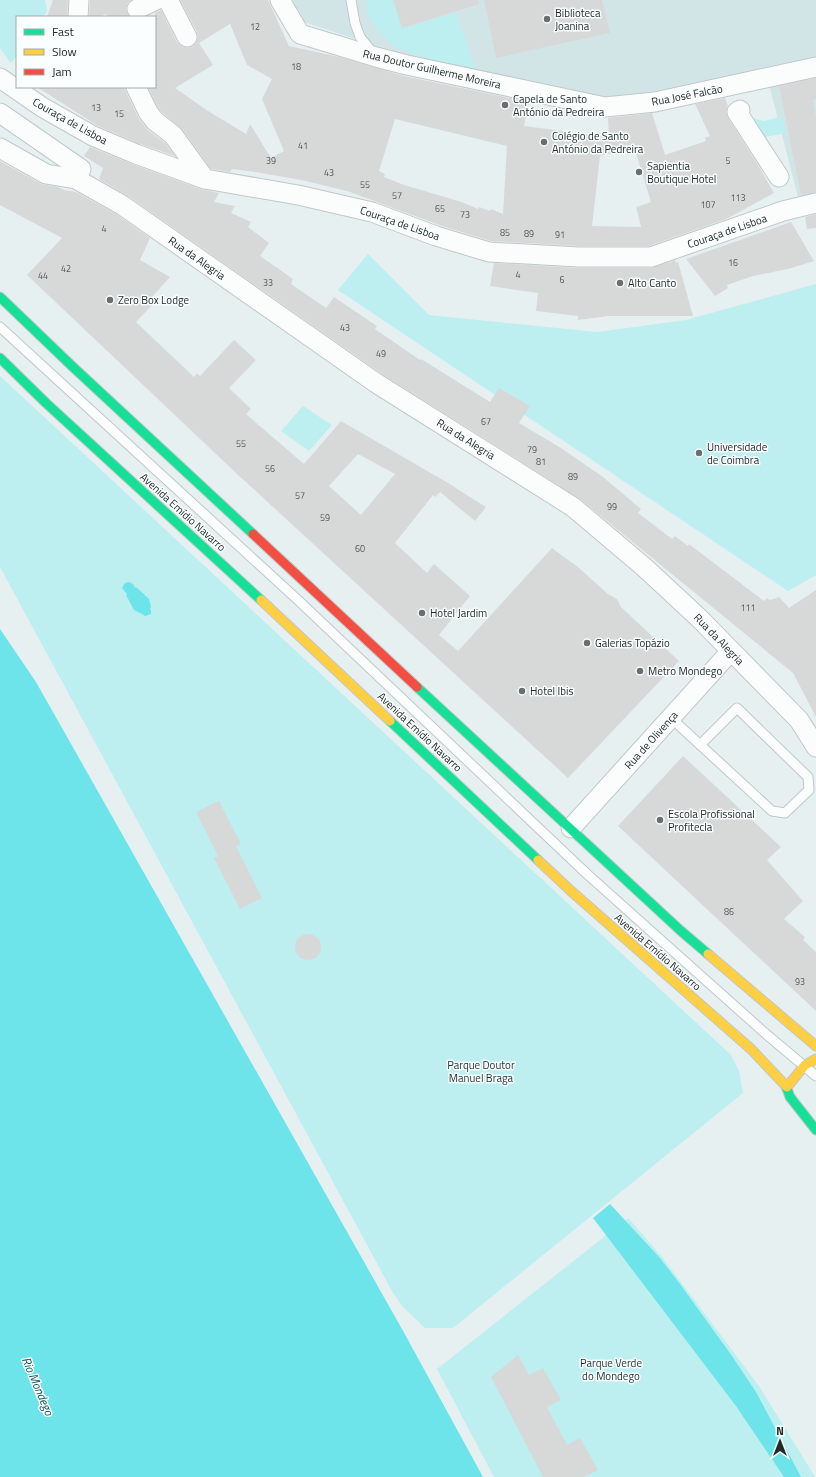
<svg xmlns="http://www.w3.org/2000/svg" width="816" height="1477" font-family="'Titillium Web',sans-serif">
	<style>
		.built { fill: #d2e5e6 }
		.green { fill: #bdeef0 }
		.water { fill: #6ce4e9 }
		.building { fill: #d7d9d9; fill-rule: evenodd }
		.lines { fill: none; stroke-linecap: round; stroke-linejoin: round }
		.lane-casing { stroke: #c0c8c8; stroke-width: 11 }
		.street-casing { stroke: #c0c8c8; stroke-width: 21 }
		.fast-casing { stroke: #c0c8c8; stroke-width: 11 }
		.slow-casing { stroke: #c0c8c8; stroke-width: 11 }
		.jam-casing { stroke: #c0c8c8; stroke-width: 11 }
		.lane { stroke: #fbfdfd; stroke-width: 9 }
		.street { stroke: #fbfdfd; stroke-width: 19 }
		.fast { stroke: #16e098; stroke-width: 9 }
		.slow { stroke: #ffcf43; stroke-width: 9 }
		.jam { stroke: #f24e42; stroke-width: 9 }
		.poi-dot { fill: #676f70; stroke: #fafefe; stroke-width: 1.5 }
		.labels { text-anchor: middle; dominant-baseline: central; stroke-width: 3; stroke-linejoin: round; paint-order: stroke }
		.number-label { font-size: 9px; fill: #515858 }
		.poi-label { font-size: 11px; fill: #222a2a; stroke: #fafefe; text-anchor: start }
		.street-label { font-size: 11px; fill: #222a2a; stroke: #fafefe }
		.park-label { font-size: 11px; fill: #183233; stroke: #fafefe }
		.water-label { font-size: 12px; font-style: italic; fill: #095053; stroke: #fafefe }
	</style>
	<rect width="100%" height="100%" fill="#e6f0f1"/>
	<path class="built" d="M285,0H816V198L799,201L766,73L605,101L413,58L298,20Z"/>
	<path class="green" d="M0,0H45L47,11L44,17H17V56L11,63L0,48Z
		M366,0H393L402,29L456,12L476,71L414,55L396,47L381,34L368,15Z
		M745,116L764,121L782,116L786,133L760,138Z
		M368,254L429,315L597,332L686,320L816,284V575L788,591L338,290Z
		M0,376L731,1055L739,1071L743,1093L453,1328H425L403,1307L392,1291L0,567Z
		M303,406L332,425L309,451L281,431Z
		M628,1218L662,1257L759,1386L815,1477H494L437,1369Z"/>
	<path class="water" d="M129,582L133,584L135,588L136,587L149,599L151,607L150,608L151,611V614L145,616L142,614L134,610L126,595L127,594L122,588L125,583Z
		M0,629L36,682L402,1329L483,1477H0Z
		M610,1204L660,1258L680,1284L732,1356L756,1392L801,1477H784L736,1406L593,1218Z"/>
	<path class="building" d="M53,0H68L67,17H47Z
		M90,0H131L128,3L126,8L127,13L130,17H108L106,14L97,17H89Z
		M180,0H268L289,46L339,57L404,76L529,102L524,126L609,137L608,118L652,113L665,155L706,141L705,138L710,136L695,104L725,98L728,106L726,112L728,118L758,165L774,193L726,219L649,246H579L491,241L442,226L347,191L301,180L255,172L232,169L230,172L211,169L182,129L163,113L157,106L148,87H155V13L161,10L177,42L181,46L186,48L192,47L196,43L198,37L197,32ZM230,24L247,65L272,79L262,99L284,151L271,158L250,124L246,134L208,111L175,88L213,65L199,43ZM395,119L507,146L503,214L491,209L490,211L479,207L478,209L462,202L404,185L384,177L385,174L379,171ZM634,147L651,202L636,207L641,227L592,226L600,156Z
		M393,0H478L479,4L402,28Z
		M484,0H602L610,33L496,58Z
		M816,78V99L813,100L816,117V192L801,195L779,86Z
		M37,87H125L126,92L139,119L148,130L165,143L175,156L140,144L98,126Z
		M90,147L132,164L201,189L219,193L214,202L235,206L231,213L251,222L248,227L269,243L260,256L293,279L291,284L326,308L334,297L377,326L375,329L420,360L421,359L490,402L499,388L530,406L519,423L561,448L603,477L641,509L638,513L672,539L675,536L688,546L689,544L764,601L767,598L770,600L779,597L789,608L816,590V717L793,673L580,499L382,374L128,196L99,179L103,168L84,156Z
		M0,161L41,184L58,187L64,190L76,192L116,214L150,238L140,260L170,277L151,298L155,302L136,322L194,377L197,373L200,376L234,340L256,360L229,388L251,409L246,414L304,464L341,421L448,483L486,507L475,521L440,492L435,497L433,495L395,543L427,573L434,564L470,596L439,635L458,651L552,548L579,568L608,594L617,599L621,607L679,661L568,778L236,473L27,275L62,238L0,205ZM358,454L395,474L361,515L329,486Z
		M816,214V228L807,229L805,217Z
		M791,222L814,261L788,269L753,276L727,285L728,288L715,296L686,259Z
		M675,260L676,263L678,262L693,316H609L578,320V316L536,311L538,293L490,286L494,263L579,268H651Z
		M683,756L781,847L767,860L803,901L784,919L805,937L803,940L816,952V1011L618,826Z
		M219,801L241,844L236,846L262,898L240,909L214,858L218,856L196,812Z
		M295 947a13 13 0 1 1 26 0a13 13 0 1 1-26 0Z
		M518,1355L529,1375L543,1368L561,1400L547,1407L567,1445L580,1438L598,1470L584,1477H543L491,1377Z"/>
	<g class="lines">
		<defs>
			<path id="lane" d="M351,0L355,23L360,37L373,53
				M0,327L299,601L587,874L766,1034L816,1076
				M671,718L772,811L785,813L809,790L808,777L737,708L700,745"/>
			<path id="street" d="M168,0L187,37
				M280,0L300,34L376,57L407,65L605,107L655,102L816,67
				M137,9L156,0
				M78,17L79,0
				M0,78L42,107L93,136L136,154L205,179L298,195L372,212L436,236L489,252L579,257H651L783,211L816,203
				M136,87L148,112L155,121L173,135L205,179
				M740,110L737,112L779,177
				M0,113L81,169L76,179
				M0,148L46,174L76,179L122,205L376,383L573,507L644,567L699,618L799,720L816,747
				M571,828L731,651"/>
			<path id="fast" d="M0,297L73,367L253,534
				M0,358L46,403L261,600
				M417,687L681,931L708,954
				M390,721L538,860
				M786,1086L790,1097L816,1130"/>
			<path id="slow" d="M261,600L390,721
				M538,860L571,891L751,1049L786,1086
				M708,954L816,1046
				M787,1087L805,1065L816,1059"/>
			<path id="jam" d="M253,534L417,687"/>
		</defs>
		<use href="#lane" class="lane-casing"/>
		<use href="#street" class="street-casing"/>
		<use href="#fast" class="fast-casing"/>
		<use href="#slow" class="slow-casing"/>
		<use href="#jam" class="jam-casing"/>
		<use href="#lane" class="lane"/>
		<use href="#street" class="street"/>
		<use href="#fast" class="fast"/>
		<use href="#slow" class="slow"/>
		<use href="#jam" class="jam"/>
	</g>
	<g class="poi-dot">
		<circle cx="547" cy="19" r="4"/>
		<circle cx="505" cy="105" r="4"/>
		<circle cx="544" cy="142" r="4"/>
		<circle cx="639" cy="172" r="4"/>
		<circle cx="620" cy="283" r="4"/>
		<circle cx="110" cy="300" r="4"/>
		<circle cx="699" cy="453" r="4"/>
		<circle cx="422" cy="613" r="4"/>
		<circle cx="587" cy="643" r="4"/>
		<circle cx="640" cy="671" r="4"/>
		<circle cx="522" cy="691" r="4"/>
		<circle cx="660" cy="820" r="4"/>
	</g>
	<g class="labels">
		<g class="number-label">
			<text x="255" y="26">12</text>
			<text x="296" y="66">18</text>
			<text x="96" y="107">13</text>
			<text x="119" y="113">15</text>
			<text x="303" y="145">41</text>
			<text x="271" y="160">39</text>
			<text x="728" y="160">5</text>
			<text x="329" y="172">43</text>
			<text x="365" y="184">55</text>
			<text x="397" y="195">57</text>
			<text x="738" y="197">113</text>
			<text x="708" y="204">107</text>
			<text x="440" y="208">65</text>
			<text x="465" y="214">73</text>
			<text x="104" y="228">4</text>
			<text x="505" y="232">85</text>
			<text x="529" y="233">89</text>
			<text x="560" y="234">91</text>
			<text x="733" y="262">16</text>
			<text x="66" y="268">42</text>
			<text x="518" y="274">4</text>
			<text x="43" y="275">44</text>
			<text x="562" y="279">6</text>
			<text x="268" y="282">33</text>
			<text x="345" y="327">43</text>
			<text x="381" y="353">49</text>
			<text x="486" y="421">67</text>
			<text x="241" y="443">55</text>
			<text x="532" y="449">79</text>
			<text x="541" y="461">81</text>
			<text x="270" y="468">56</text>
			<text x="573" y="476">89</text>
			<text x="300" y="495">57</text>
			<text x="612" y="506">99</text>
			<text x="325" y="517">59</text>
			<text x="360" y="548">60</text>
			<text x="748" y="607">111</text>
			<text x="729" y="911">86</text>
			<text x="800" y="981">93</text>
		</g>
		<g class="poi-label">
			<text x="555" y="13">Biblioteca<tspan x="555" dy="13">Joanina</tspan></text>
			<text x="513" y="99">Capela de Santo<tspan x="513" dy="13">António da Pedreira</tspan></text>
			<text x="552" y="136">Colégio de Santo<tspan x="552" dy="13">António da Pedreira</tspan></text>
			<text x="647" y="166">Sapientia<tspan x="647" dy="13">Boutique Hotel</tspan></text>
			<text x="628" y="283">Alto Canto</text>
			<text x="118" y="300">Zero Box Lodge</text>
			<text x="707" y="447">Universidade<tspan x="707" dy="13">de Coimbra</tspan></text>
			<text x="430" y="613">Hotel Jardim</text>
			<text x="595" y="643">Galerias Topázio</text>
			<text x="648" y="671">Metro Mondego</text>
			<text x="530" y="691">Hotel Ibis</text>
			<text x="668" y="814">Escola Profissional<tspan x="668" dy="13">Profitecla</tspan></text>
		</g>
		<g class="street-label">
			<text transform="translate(432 69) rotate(13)">Rua Doutor Guilherme Moreira</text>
			<text transform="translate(687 95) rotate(-11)">Rua José Falcão</text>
			<text transform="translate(70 121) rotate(29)">Couraça de Lisboa</text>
			<text transform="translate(400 223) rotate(19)">Couraça de Lisboa</text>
			<text transform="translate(727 231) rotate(-19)">Couraça de Lisboa</text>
			<text transform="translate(197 258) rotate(35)">Rua da Alegria</text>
			<text transform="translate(466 439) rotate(32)">Rua da Alegria</text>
			<text transform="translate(183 512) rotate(42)">Avenida Emídio Navarro</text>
			<text transform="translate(719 639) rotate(46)">Rua da Alegria</text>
			<text transform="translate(420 732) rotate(43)">Avenida Emídio Navarro</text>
			<text transform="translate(651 740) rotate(-48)">Rua de Olivença</text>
			<text transform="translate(658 952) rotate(41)">Avenida Emídio Navarro</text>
		</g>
		<g class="park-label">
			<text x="481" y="1065">Parque Doutor<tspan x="481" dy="13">Manuel Braga</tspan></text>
			<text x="611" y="1363">Parque Verde<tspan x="611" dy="13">do Mondego</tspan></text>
		</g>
		<g class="water-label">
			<text transform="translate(38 1386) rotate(67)">Rio Mondego</text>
		</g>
	</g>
	<rect x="16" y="16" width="140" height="72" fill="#fafefe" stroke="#a4a9a9"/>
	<rect x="24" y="29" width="20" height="6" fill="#16e098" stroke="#a4a9a9"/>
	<text x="52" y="36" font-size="12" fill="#222a2a">Fast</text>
	<rect x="24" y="49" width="20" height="6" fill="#ffcf43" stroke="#a4a9a9"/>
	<text x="52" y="56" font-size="12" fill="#222a2a">Slow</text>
	<rect x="24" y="69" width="20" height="6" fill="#f24e42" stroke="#a4a9a9"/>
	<text x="52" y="76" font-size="12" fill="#222a2a">Jam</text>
	<g transform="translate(780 1441)" stroke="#fafefe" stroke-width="3" paint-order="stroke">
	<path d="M0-3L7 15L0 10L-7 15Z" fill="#222a2a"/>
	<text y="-6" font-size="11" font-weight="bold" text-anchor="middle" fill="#222a2a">N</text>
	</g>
</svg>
